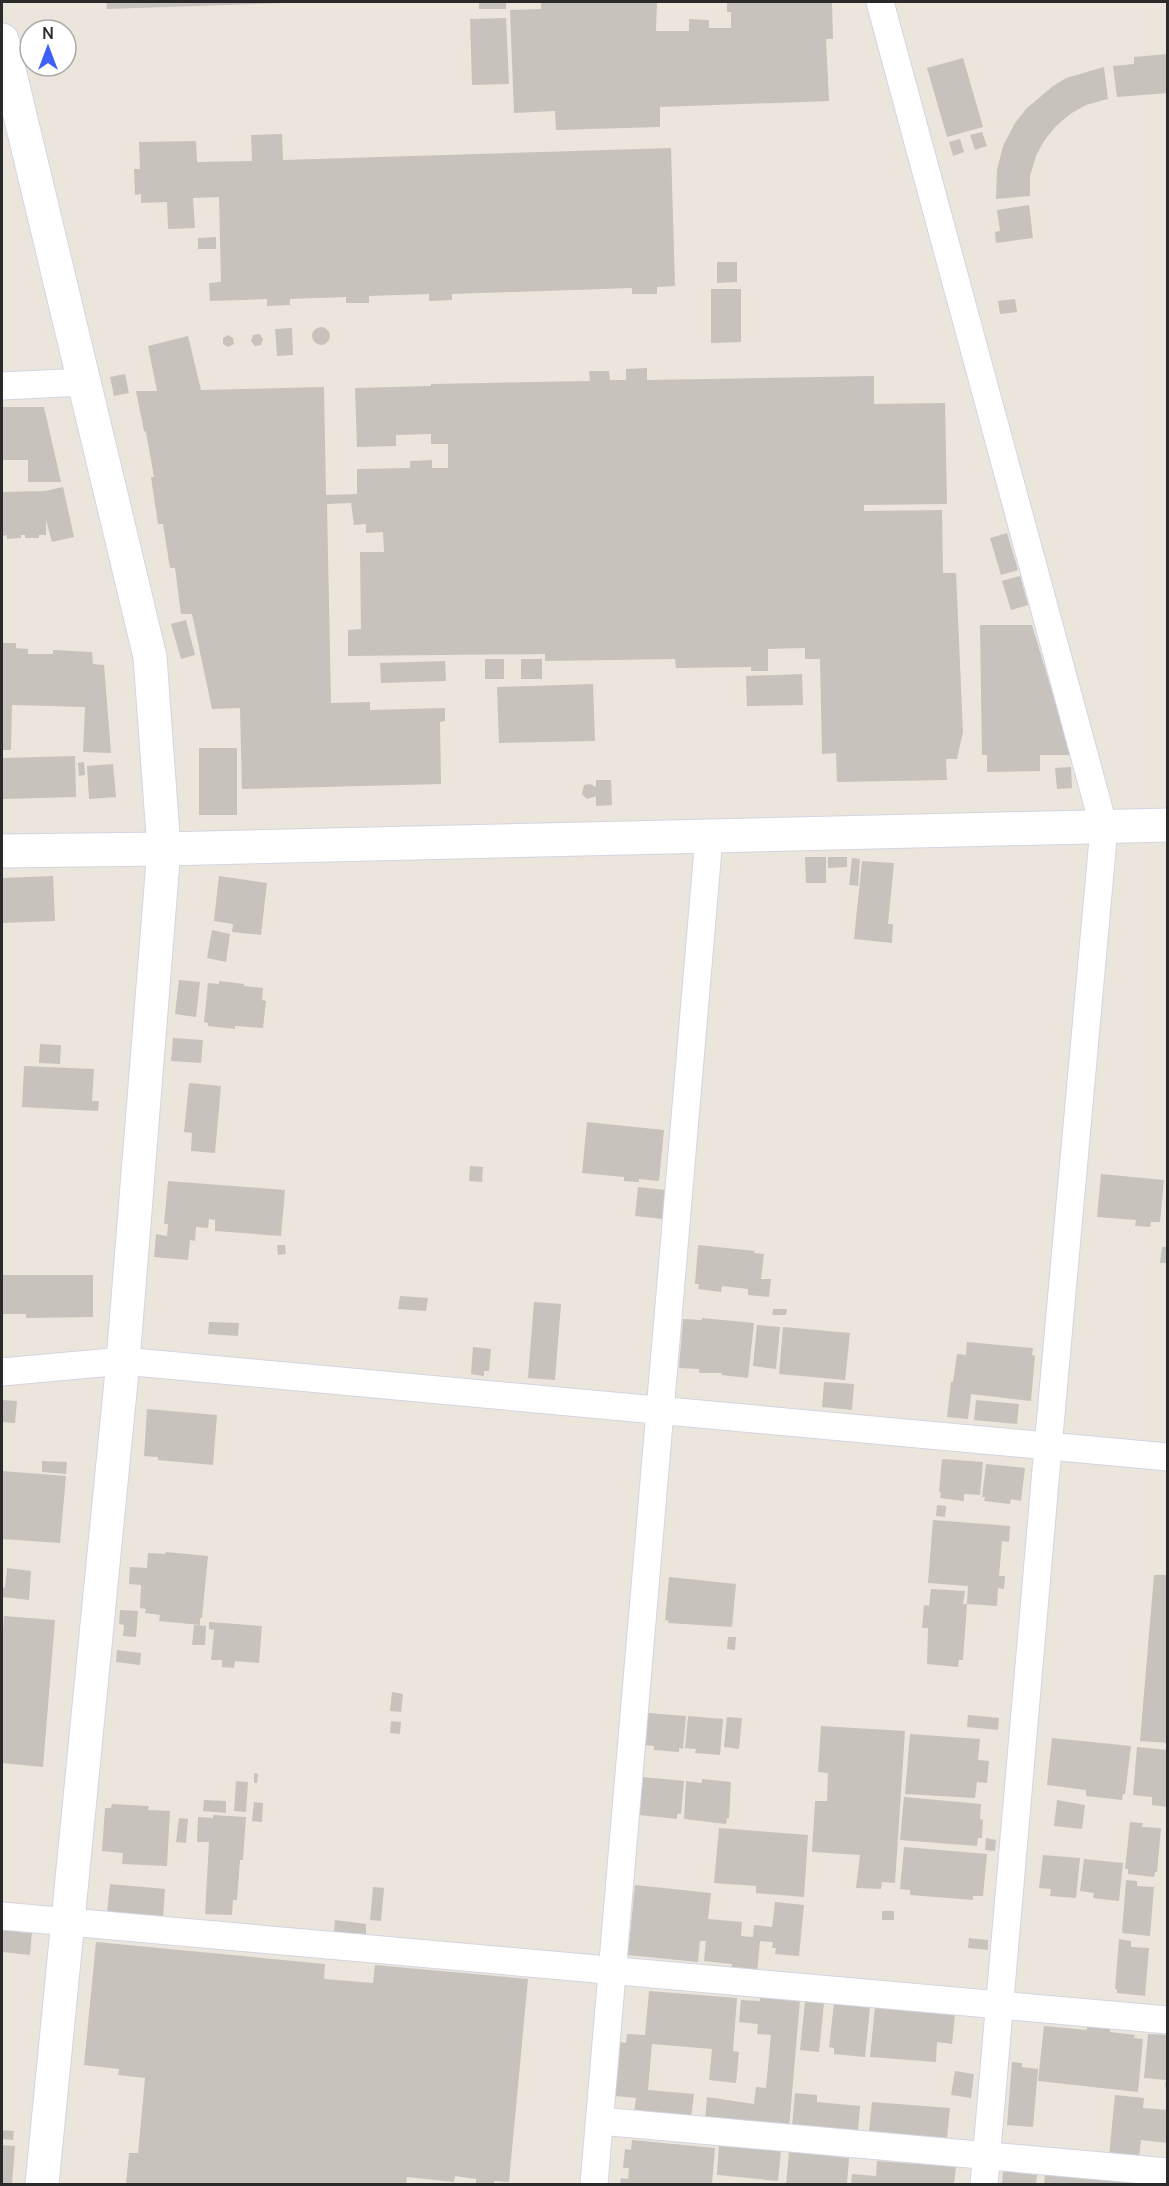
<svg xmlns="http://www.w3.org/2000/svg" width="1169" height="2186" font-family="Manrope,sans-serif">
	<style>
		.building { fill: #c7c2bc }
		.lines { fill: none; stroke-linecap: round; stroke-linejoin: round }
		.street-casing { stroke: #d2d5e3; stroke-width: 29 }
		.secondary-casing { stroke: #d2d5e3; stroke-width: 35 }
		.street { stroke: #fff; stroke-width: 27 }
		.secondary { stroke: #fff; stroke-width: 33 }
	</style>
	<rect width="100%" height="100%" fill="#ece5dc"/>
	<path class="building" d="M106,2H285V3L107,9Z
		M479,2H506V9H479Z
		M541,2H657L656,31H689V19L709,20V28H731V12H727V2H832L833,39H826L829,101L660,107V127L556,130L555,111L514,113L510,10L541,9Z
		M506,18L509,84L472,85L470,19Z
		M1168,54V93L1117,97L1113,66L1134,64V57Z
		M963,58L983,127L947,137L927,68Z
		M1104,67L1108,99L1086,105L1070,114L1055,127L1044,141L1036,156L1030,176V196L996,199L997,170L1003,146L1015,123L1026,109L1053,86L1066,78Z
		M982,132L987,146L975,150L970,135Z
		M282,134L283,160L671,148L675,286L657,287V294H632V288L452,294V300L429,301V294L369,296V303H346V297L290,299V305L267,306V299L210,301L209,283L221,282L219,197L193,198L195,228L168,229L167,202L141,203V194L135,195L134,169H140L139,142L196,141L197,162L252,161L251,135Z
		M960,139L964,152L953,156L949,142Z
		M1029,205L1033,238L996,243L995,232L1000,231L997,210Z
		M216,237V249H198V238Z
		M717,262H737V282L717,283Z
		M711,289H741V342L711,343Z
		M1015,299L1017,312L1000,314L998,301Z
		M312 336a9 9 0 1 1 18 0a9 9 0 1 1-18 0Z
		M292,328L293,355L277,356L275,329Z
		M260,334L263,339L261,345L255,346L251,341L253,335Z
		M228,335L233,338L234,344L228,347L223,344V338Z
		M188,336L201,390L324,387L326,495L357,494V469L410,468V461L432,460V468H448V444H431V434L396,435V446L357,447L355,388L431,386V384L590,381L589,371H609L610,380H626V369L647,368V380L874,376V404L945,403L947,504L864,505V511L942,510L943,573H956L963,732L957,759H946L947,780L837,782L836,753L822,754L820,659H805V648L768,649V671H751V667L676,668L675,659L545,661V654L348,656V630L361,629L360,552H384L383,532L366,533V524L354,525L351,503L327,504L331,703L370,702V710L445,708V721L440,722L441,784L242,789L240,708L212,709L192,614H181L175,568H170L163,524H158L151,477H154L146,432L144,431L136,391H157L148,346Z
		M125,374L129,393L114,396L110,377Z
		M2,407H44L61,482H28V460H2Z
		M63,487L74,537L52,542L46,520V535H39V538H25V535H21V538L7,539V535L2,536V492L45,491Z
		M1007,533L1018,570L1001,575L990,538Z
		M1020,576L1028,605L1011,610L1002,581Z
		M186,620L195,655L181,659L171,624Z
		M980,625H1032L1071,755H1040V771L987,772V755H982Z
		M2,643H16V648L28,649V654H53V650L92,652L93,664L104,665L111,753L83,752L85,707L14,705H12L11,750H2Z
		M485,659H504V679H485Z
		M521,659H542V679H521Z
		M445,661L446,681L381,683L380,663Z
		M802,674L803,705L747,706L746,676Z
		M593,684L595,741L499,743L497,687Z
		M199,748H237V815H199Z
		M75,756L76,797L3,799L2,758Z
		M84,762L85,775L79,776L78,763Z
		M113,764L116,797L89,799L87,766Z
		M1071,767L1072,788L1057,789L1055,768Z
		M596,780H611L612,805L596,806V796L587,799L582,794L584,785L590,784L596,787Z
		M805,857H826V883H806Z
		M828,857H847V867L828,868Z
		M852,858L860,859L858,886L849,885Z
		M862,861L894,863L888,924H893L892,943L854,939Z
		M53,876L55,921L2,923V878Z
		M219,876L267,883L261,935L232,932L233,924L214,921Z
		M212,930L230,934L226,962L207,958Z
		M179,980L200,982L196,1017L175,1014Z
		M219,981L244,984V986L263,988L262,1000L266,1001L263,1028L235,1026V1029L208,1026V1023L204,1022L208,983L219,984Z
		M173,1038L203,1040L201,1063L171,1061Z
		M40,1044L61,1045L60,1064L39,1063Z
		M24,1066L94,1069L92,1101H99L98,1111L22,1107Z
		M189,1083L221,1086L215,1153L191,1151L192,1133L184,1132Z
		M587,1122L664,1130L659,1181L639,1179V1182L624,1181V1177L582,1173Z
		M470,1166L483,1167L482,1182L469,1181Z
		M1101,1174L1164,1180L1160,1222H1151L1150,1227L1135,1226L1136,1220L1097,1217Z
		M168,1181L285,1190L281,1236L215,1231V1220L209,1219L208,1228L196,1227L195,1241L190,1240L188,1260L154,1257L156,1234L167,1236L168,1224H164Z
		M638,1187L666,1190L663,1219L635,1216Z
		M277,1245H285L286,1254L278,1255Z
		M698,1245L755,1251L754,1253L764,1254L761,1279H771L769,1297L748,1295V1289L722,1286L721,1292L698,1289L699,1284H695Z
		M1162,1247H1168V1263H1160Z
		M2,1275H93V1317L26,1318V1314H2Z
		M400,1296L428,1298L426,1311L398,1309Z
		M534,1302L561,1304L555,1380L528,1378Z
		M773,1309H787L786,1315H772Z
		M702,1318L754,1323L748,1378L721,1375L722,1373H699V1369L679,1368L683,1319L702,1320Z
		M209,1322L239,1323L238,1336L208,1334Z
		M757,1325L780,1327L776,1369L753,1366Z
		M783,1327L850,1333L845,1380L779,1374Z
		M967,1342L1033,1348L1032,1355L1035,1356L1031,1401L971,1394L968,1419L947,1417L951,1382H953L957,1354L966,1355Z
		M473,1347L491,1349L489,1371H484V1376L471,1374Z
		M824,1382L854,1384L852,1410L822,1407Z
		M2,1400L17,1401L15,1423L2,1422Z
		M976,1400L1019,1404L1017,1424L974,1420Z
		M147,1409L217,1415L213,1465L158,1460V1457L144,1456Z
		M942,1459L983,1462L980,1495L964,1494V1501L940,1498L941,1492H939Z
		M42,1461L67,1462L66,1474L42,1472Z
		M986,1464L1025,1468L1021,1501L1011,1499L1010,1504L984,1501L985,1497H982Z
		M2,1471L66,1476L60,1543L2,1539Z
		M937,1505L946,1506L945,1517L936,1516Z
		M933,1520L1010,1526L1009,1542L1002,1541L999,1576H1005L1004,1589L998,1588L997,1606L967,1604L968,1586L928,1583Z
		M166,1552L208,1556L202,1618H200V1625L159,1621L160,1615L145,1613L146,1609L140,1608L141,1585L129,1584L130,1567L147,1568L148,1553L165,1554Z
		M7,1568L31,1571L29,1600L2,1597V1587L5,1588Z
		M1154,1575H1168V1743L1140,1741Z
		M669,1577L736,1584L732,1627L668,1623L669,1621L665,1620Z
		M931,1589L965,1591L963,1604H967L963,1660H959L958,1667L927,1664L928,1628H922L924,1605L929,1606Z
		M120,1610L138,1611L136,1637L123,1636L124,1625L119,1624Z
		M4,1616L55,1620L43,1767L2,1763V1645Z
		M209,1622L262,1626L259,1663L235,1661L234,1668L222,1667V1660H211L214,1630L209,1629Z
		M194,1625L206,1626L205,1645H192Z
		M728,1637H736L735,1650L727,1649Z
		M117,1650L141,1653L140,1665L116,1662Z
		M392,1692L403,1694L401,1712L390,1711Z
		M648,1713L686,1716L683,1749L679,1748V1752L654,1750V1746L644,1745Z
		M968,1715L999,1718L998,1730L967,1727Z
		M688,1716L723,1719L720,1755L695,1753L696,1749L685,1748Z
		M727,1717L742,1718L739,1749L724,1747Z
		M391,1721L401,1722L400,1734L390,1733Z
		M821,1726L905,1731L895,1883L882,1882L881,1889L856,1888L860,1855L812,1852L815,1801H827L828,1773L818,1772Z
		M910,1734L980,1739L978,1760L989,1761L987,1783L977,1782L975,1798L905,1794Z
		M1052,1738L1131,1746L1125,1794H1123L1122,1800L1086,1796V1790L1047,1785Z
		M1137,1747L1168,1750V1807L1152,1805V1797L1133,1795Z
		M254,1773L258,1774L257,1783H254Z
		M643,1777L684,1781L681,1814H677V1819L639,1815Z
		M702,1779L731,1782L729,1818H727L726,1824L684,1819L686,1781L702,1783Z
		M236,1781L248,1782L246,1812L234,1811Z
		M904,1797L981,1804L980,1819L983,1820L982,1838H978L977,1846L900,1840Z
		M204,1800L226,1801V1813L203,1811Z
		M1057,1800L1085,1805L1082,1829L1054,1826Z
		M254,1802L263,1803L262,1822L252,1821Z
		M112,1804L149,1806L148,1810L170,1811L167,1866L122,1864L123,1853L102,1851L105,1808H111Z
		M213,1815L246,1817L243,1860H240L237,1900H233L232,1915L205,1914L209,1842H197L198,1817L213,1818Z
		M179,1818L188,1819L186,1843L176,1842Z
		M1130,1822L1143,1823L1142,1827L1161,1828L1157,1872H1155L1154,1877L1128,1874V1869H1125Z
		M719,1828L808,1835L804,1897L756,1893V1886L714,1883Z
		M986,1838L996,1840L995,1851L985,1850Z
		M904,1847L987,1854L983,1896H973V1900L910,1895V1890L900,1889Z
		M1043,1855L1080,1858L1076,1898L1050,1896L1051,1889L1039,1888Z
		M1084,1859L1123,1863L1119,1901L1093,1898L1094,1893L1080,1891Z
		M1126,1880L1137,1881V1886L1154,1887L1150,1936L1122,1933Z
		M110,1884L165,1889L163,1918L107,1913Z
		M635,1885L711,1893L708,1919L742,1922L741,1936L753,1937L754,1925L772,1927L775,1902L804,1905L799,1956L775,1954L776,1948H772L773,1942L760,1941L757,1973L731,1970L732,1964L704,1961L706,1941H700L698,1962L628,1955Z
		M373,1887L384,1888L381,1921L370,1920Z
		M882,1911H894V1920H882Z
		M335,1920L366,1924V1934L334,1932Z
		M2,1929L32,1932L30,1955L2,1952Z
		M969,1938L988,1940V1950L968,1948Z
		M1119,1939L1131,1941V1947L1149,1948L1145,1996L1117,1993V1989H1115Z
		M96,1942L325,1964L324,1979L373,1983L375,1965L528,1979L509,2182L494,2181V2184L476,2183V2179L455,2176L454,2182L407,2177L406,2184H126L129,2153H138L145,2078L118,2075L119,2069L84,2065Z
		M649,1991L737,1998L733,2051L739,2052L736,2083L709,2080L712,2049L652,2044L648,2090L694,2094L691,2118L634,2113L636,2098L615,2096L620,2042L626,2043L627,2034L645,2035Z
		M760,1996L800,2000L789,2129L705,2121L707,2097L754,2104L756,2087L766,2088L771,2035L757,2034L758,2024L739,2022L741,2000L760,2001Z
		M805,2002L824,2003L819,2052L800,2050Z
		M834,2003L870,2007L865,2057L834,2054V2048L829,2047Z
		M875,2007L955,2014L952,2044L937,2042L936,2062L870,2057Z
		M1044,2026L1087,2030V2026L1110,2029V2032L1135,2035L1134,2038L1143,2039L1138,2092L1038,2081Z
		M1148,2034L1168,2035V2087H1165L1166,2080L1144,2078Z
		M1012,2062L1022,2063V2067L1038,2069L1033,2127L1007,2125Z
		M955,2071L974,2074L971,2098L951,2095Z
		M795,2093L817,2095V2102L860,2106L858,2131L792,2126Z
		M1115,2095L1144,2098L1143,2108L1168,2110V2143L1141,2140L1139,2159L1109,2156Z
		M872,2102L950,2108L947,2138L869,2131Z
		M2,2130L14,2131L13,2140L2,2139Z
		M632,2140L715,2148L712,2184H620L621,2178L628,2179L629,2168H623L625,2149L631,2150Z
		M2,2145L15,2146L12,2184H2Z
		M719,2145L781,2151L778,2181L717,2175Z
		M789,2152L849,2158L847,2184H786Z
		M877,2161L956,2167L954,2184H851L852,2174L876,2176Z
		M1003,2171L1037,2175L1036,2184H1002Z
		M1045,2174L1130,2182L1129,2184H1044Z"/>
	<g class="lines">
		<defs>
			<path id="street" d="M880,2L1104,828L1048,1447L984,2184
				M2,386L85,382
				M2,1372L123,1361L1168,1457
				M2,1916L1168,2020
				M600,2121L1168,2172
				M594,2184L709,837"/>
			<path id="secondary" d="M2,40L150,657L164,849L123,1361L42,2184
				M2,851L164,849L1168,825"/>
		</defs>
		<use href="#street" class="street-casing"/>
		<use href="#secondary" class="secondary-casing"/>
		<use href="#street" class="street"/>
		<use href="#secondary" class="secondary"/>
	</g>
	<rect width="1169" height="2186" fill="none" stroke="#2a2a2a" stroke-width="6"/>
	<g transform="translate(48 48)"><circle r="28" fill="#ffffff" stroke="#aaaaaa" stroke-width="1.5"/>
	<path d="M0-4.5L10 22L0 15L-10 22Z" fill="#3f5ff6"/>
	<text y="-9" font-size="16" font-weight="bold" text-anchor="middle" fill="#2a2a2a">N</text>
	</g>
</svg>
